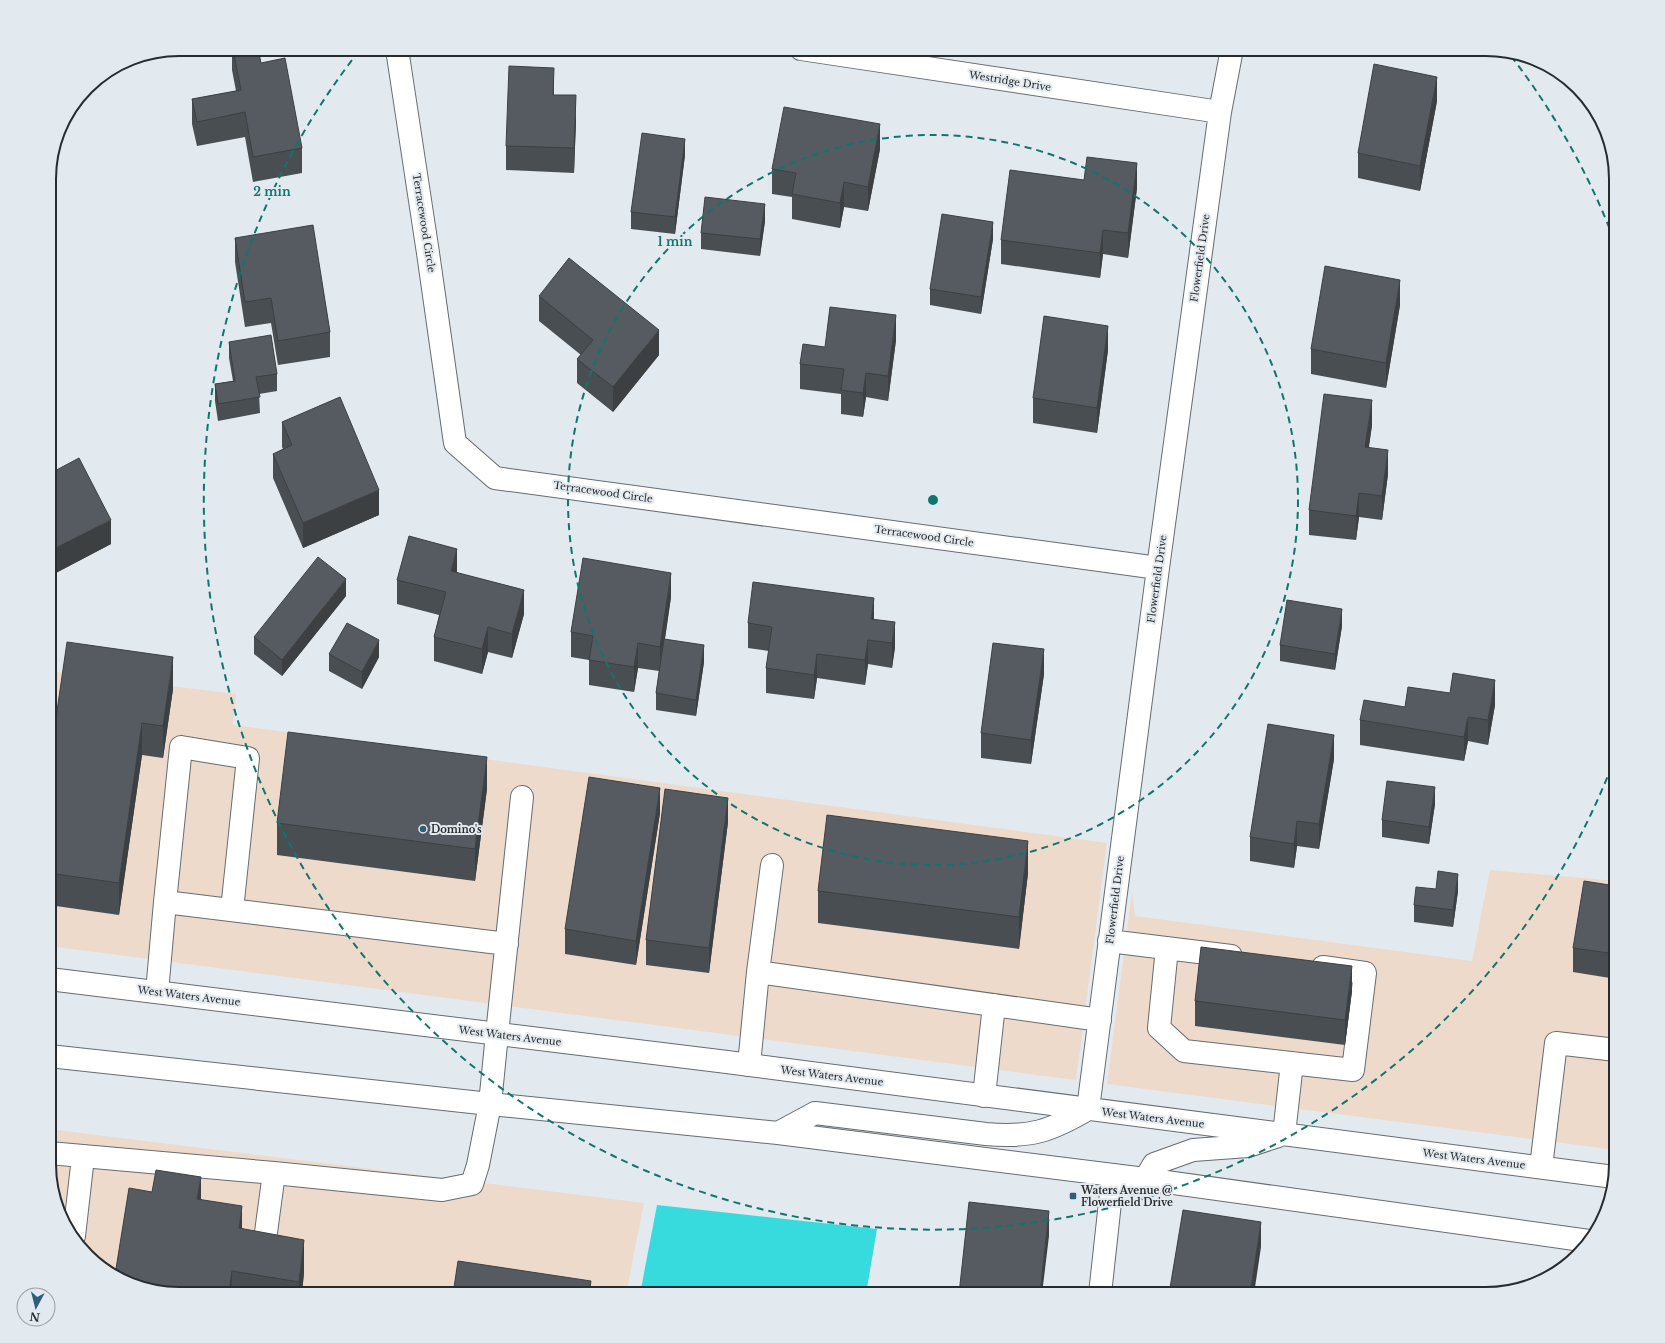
<svg xmlns="http://www.w3.org/2000/svg" width="1665" height="1343" font-family="'Libre Baskerville',serif">
	<style>
		.commercial { fill: #eddacb }
		.water { fill: #37dbdd }
		.lines { fill: none; stroke-linecap: round; stroke-linejoin: round }
		.minor-casing { stroke: #666c71; stroke-width: 24 }
		.major-casing { stroke: #666c71; stroke-width: 24 }
		.minor { stroke: #fff; stroke-width: 22 }
		.major { stroke: #fff; stroke-width: 22 }
		.wall { fill: #494e53 }
		.shaded-wall { fill: #3c4043 }
		.building { fill: #555b60; stroke: #3c4043 }
		.ring { fill: none; stroke: #0f766e; stroke-width: 2; stroke-dasharray: 7 5 }
		.poi-dot { fill: #2d5f7c; stroke: #e2e9ef; stroke-width: 1.5 }
		.labels { text-anchor: middle; dominant-baseline: central; stroke-width: 4; stroke-linejoin: round; paint-order: stroke }
		.street-label { font-size: 10px; fill: #292c2e; stroke: #e2e9ef }
		.poi-label { font-size: 10px; font-weight: bold; fill: #292c2e; stroke: #e2e9ef; text-anchor: start }
		.rim { fill: none; stroke: #292c2e; stroke-width: 2 }
		.centre { fill: #0f766e; stroke: #e2e9ef; stroke-width: 2 }
		.ring-label { font-size: 12px; text-anchor: middle; font-weight: bold; fill: #0f766e; stroke: #e2e9ef; stroke-width: 4; stroke-linejoin: round; paint-order: stroke }
	</style>
	<rect width="100%" height="100%" fill="#e2e9ef"/>
	<path class="commercial" d="M49,671L236,694L233,725L1107,843L1076,1080L49,946Z
		M1490,870L1616,881V1150L1107,1084L1132,892L1135,916L1472,961Z
		M49,1129L644,1203L626,1294H179L137,1287L93,1262L63,1222L49,1172Z"/>
	<path class="water" d="M657,1205L877,1229L866,1294H640Z"/>
	<g class="lines">
		<defs>
			<path id="minor" d="M397,49L428,253L455,443L495,478L1158,568
				M801,49L1220,112
				M165,902L181,747L248,758L232,910
				M1109,941L1231,956
				M1167,948L1159,1028L1184,1051L1353,1070L1365,973L1323,967
				M758,972L772,865
				M157,992L165,902L507,944
				M497,1034L522,797
				M749,1065L758,972L1100,1020
				M984,1096L994,1005
				M1088,1109L1158,568L1220,112L1232,49
				M1284,1134L1292,1063
				M49,1153L274,1173L442,1190L472,1184L478,1165L490,1104
				M1541,1167L1556,1043L1616,1050
				M74,1236L83,1157
				M262,1262L274,1173
				M1100,1294L1113,1175"/>
			<path id="major" d="M49,979L727,1062L1614,1177
				M49,1056L490,1104L778,1133L1145,1179L1589,1241
				M490,1104L497,1034
				M778,1133L815,1113L986,1134C1030,1138 1051,1131 1088,1109
				M1145,1179L1154,1164L1193,1150L1248,1146L1278,1136"/>
		</defs>
		<use href="#minor" class="minor-casing"/>
		<use href="#major" class="major-casing"/>
		<use href="#minor" class="minor"/>
		<use href="#major" class="major"/>
	</g>
	<path class="wall" d="M232,49H258L261,63L302,148V173L253,182L245,137L197,146L192,124V99L236,91L232,70Z
		M554,95L576,120L574,173L506,170V146Z
		M1437,101L1420,191L1358,178V153Z
		M880,149L868,211L844,207L840,228L792,219V197L772,194V169Z
		M685,155L675,234L631,229V212Z
		M1137,188L1128,258L1103,254L1100,278L1001,264V240Z
		M765,221L760,256L701,249V233Z
		M235,238L330,332V357L278,365L271,323L245,327L235,262Z
		M993,239L981,314L930,305V289Z
		M539,296L659,355L613,412L577,383V359L581,355L539,321Z
		M1400,305L1386,388L1311,374V349Z
		M896,340L888,401L866,397L863,417L841,414V394L800,389V364L825,347Z
		M229,342L277,374V391L259,394L260,413L218,421L215,401V384L233,381L229,358Z
		M1108,350L1097,433L1033,423V398Z
		M282,422L379,515L303,548L273,478V454L283,449L282,447Z
		M1372,425L1369,447L1388,474L1382,520L1359,517L1356,540L1309,535V510Z
		M49,474L111,544L52,575L49,569Z
		M457,572L524,614L512,658L488,652L482,674L434,661V637L439,615L397,604V580Z
		M346,596L282,676L254,654V637Z
		M671,597L665,639L704,662L696,716L656,710V693L659,671L638,668L634,692L589,685V660L571,657V632Z
		M874,620L895,647L892,668L868,664L865,685L817,678L814,699L766,693V668L769,651L748,648V623Z
		M1342,626L1335,670L1280,661V645Z
		M329,654L379,657L362,689L329,671Z
		M1044,674L1031,764L981,758V733Z
		M173,689L163,758L142,755L119,915L49,905V766Z
		M1495,705L1488,745L1468,741L1464,761L1360,745V720L1405,707Z
		M1334,759L1319,849L1297,846L1294,868L1250,861V837Z
		M487,789L475,881L277,855V823Z
		M1435,804L1429,844L1382,837V820Z
		M660,813L636,965L565,954V929Z
		M728,822L709,973L646,965V940Z
		M1028,873L1019,949L818,923V891Z
		M1616,886V979L1573,972V948Z
		M1436,889L1458,891L1453,927L1414,922V905Z
		M1352,991L1345,1045L1195,1026V1001Z
		M201,1199L304,1272L302,1294H179Z"/>
	<path class="shaded-wall" d="M554,68V93L553,119V95Z
		M1437,77V101L1420,191V166Z
		M576,95V120L574,173V148Z
		M880,124V149L868,211V187Z
		M685,139V155L675,234V217Z
		M1137,163V188L1128,258V233Z
		M844,182V207L840,228V203Z
		M765,204V221L760,256V239Z
		M993,222V239L981,314V297Z
		M1103,230V254L1100,278V253Z
		M1400,280V305L1386,388V363Z
		M896,315V340L888,401V376Z
		M1108,326V350L1097,433V408Z
		M659,330V355L613,412V387Z
		M866,373V397L863,417V393Z
		M1372,400V425L1365,471V447Z
		M1388,450V474L1382,520V496Z
		M379,490V515L303,548V523Z
		M1359,493V517L1356,540V516Z
		M111,520V544L52,575V550Z
		M457,549V573L451,571Z
		M671,573V597L660,671V647Z
		M346,579V596L282,676V660Z
		M524,590V614L512,658V634Z
		M874,598V623L871,619Z
		M1342,609V626L1335,670V654Z
		M895,622V647L892,668V643Z
		M488,627V652L482,674V649Z
		M379,640V657L362,689V672Z
		M868,640V664L865,685V660Z
		M638,643V668L634,692V667Z
		M704,645V662L696,716V700Z
		M52,649V681L49,698V666Z
		M1044,649V674L1031,764V740Z
		M817,654V678L814,699V675Z
		M173,657V689L163,758V726Z
		M1495,680V705L1488,745V720Z
		M1468,717V741L1464,761V737Z
		M142,723V755L119,915V883Z
		M1334,735V759L1319,849V824Z
		M487,757V789L475,881V849Z
		M1435,787V804L1429,844V827Z
		M660,788V813L636,965V941Z
		M728,798V822L709,973V948Z
		M1297,821V846L1294,868V844Z
		M1028,841V873L1019,949V917Z
		M1458,874V891L1453,927V910Z
		M1352,966V991L1345,1045V1020Z
		M201,1177V1209L197,1199Z
		M242,1206V1238L239,1228Z
		M1049,1211V1236L1042,1294H1040Z
		M1261,1222V1247L1254,1294H1250Z
		M304,1240V1272L302,1294H299V1282Z
		M232,1271V1294H229V1292Z
		M591,1281V1294H589Z"/>
	<path class="building" d="M233,49H258L261,63L285,58L302,148L253,157L245,112L197,122L192,99L241,90Z
		M1374,64L1437,77L1420,166L1358,153Z
		M509,66L554,68L553,95H576L574,148L506,146Z
		M784,107L880,124L868,187L844,182L840,203L792,194L796,173L772,169Z
		M642,133L685,139L675,217L631,212Z
		M1087,157L1137,163L1128,233L1103,230L1100,253L1001,240L1010,170L1084,180Z
		M705,197L765,204L760,239L701,233Z
		M942,214L993,222L981,297L930,289Z
		M313,225L330,332L278,341L271,298L245,302L235,238Z
		M569,258L659,330L613,387L577,359L593,340L539,296Z
		M1325,266L1400,280L1386,363L1311,349Z
		M830,307L896,315L888,376L866,373L863,393L841,390L844,369L800,364L803,344L825,347Z
		M1044,316L1108,326L1097,408L1033,398Z
		M271,335L277,374L256,377L260,397L218,404L215,384L235,381L229,342Z
		M1324,394L1372,400L1365,447L1388,450L1382,496L1359,493L1356,516L1309,510Z
		M340,397L379,490L303,523L273,454L292,445L282,422Z
		M79,458L111,520L52,550L49,544V474Z
		M409,536L457,549L451,571L524,590L512,634L488,627L482,649L434,637L446,592L397,580Z
		M318,557L346,579L282,660L254,637Z
		M583,558L671,573L660,647L638,643L634,667L589,660L593,636L571,632Z
		M753,582L874,598L871,619L895,622L892,643L868,640L865,660L817,654L814,675L766,668L772,627L748,623Z
		M1287,600L1342,609L1335,654L1280,645Z
		M347,623L379,640L362,672L329,654Z
		M664,639L704,645L696,700L656,693Z
		M67,642L173,657L163,726L142,723L119,883L49,873V766Z
		M993,643L1044,649L1031,740L981,733Z
		M49,648L52,649L49,666Z
		M1453,673L1495,680L1488,720L1468,717L1464,737L1360,720L1364,700L1405,707L1408,687L1450,693Z
		M1268,724L1334,735L1319,824L1297,821L1294,844L1250,837Z
		M288,732L487,757L475,849L277,823Z
		M589,777L660,788L636,941L565,929Z
		M1387,781L1435,787L1429,827L1382,820Z
		M665,789L728,798L709,948L646,940Z
		M827,815L1028,841L1019,917L818,891Z
		M1438,871L1458,874L1453,910L1414,905L1416,887L1436,889Z
		M1584,881L1616,886V954L1573,948Z
		M1201,947L1352,966L1345,1020L1195,1001Z
		M156,1170L201,1177L197,1199L242,1206L239,1228L304,1240L299,1282L232,1271L229,1292L206,1289L205,1294H179L137,1287L115,1275L129,1188L152,1192Z
		M969,1202L1049,1211L1040,1294H959Z
		M1183,1210L1261,1222L1250,1294H1169Z
		M458,1261L591,1281L589,1294H453Z"/>
	<g class="ring">
		<circle cx="933" cy="500" r="365"/>
		<path d="M1616 755A729 729 0 1 1 359 51M1511 56A729 729 0 0 1 1616 245"/>
	</g>
	<g class="poi-dot">
		<circle cx="423" cy="829" r="4"/>
		<rect x="1069" y="1192" width="8" height="8" rx="2"/>
	</g>
	<g class="labels">
		<g class="street-label">
			<text transform="translate(1010 81) rotate(9)">Westridge Drive</text>
			<text transform="translate(424 223) rotate(81)">Terracewood Circle</text>
			<text transform="translate(1200 258) rotate(-82)">Flowerfield Drive</text>
			<text transform="translate(603 492) rotate(8)">Terracewood Circle</text>
			<text transform="translate(924 536) rotate(8)">Terracewood Circle</text>
			<text transform="translate(1157 579) rotate(-82)">Flowerfield Drive</text>
			<text transform="translate(1115 900) rotate(-83)">Flowerfield Drive</text>
			<text transform="translate(189 996) rotate(7)">West Waters Avenue</text>
			<text transform="translate(510 1036) rotate(7)">West Waters Avenue</text>
			<text transform="translate(832 1076) rotate(7)">West Waters Avenue</text>
			<text transform="translate(1153 1118) rotate(7)">West Waters Avenue</text>
			<text transform="translate(1474 1159) rotate(7)">West Waters Avenue</text>
		</g>
		<g class="poi-label">
			<text x="431" y="829">Domino's</text>
			<text x="1081" y="1190">Waters Avenue @<tspan x="1081" dy="12">Flowerfield Drive</tspan></text>
		</g>
	</g>
	<path d="M0 0H1665V1343H0ZM179 56H1486A123 123 0 0 1 1609 179V1164A123 123 0 0 1 1486 1287H179A123 123 0 0 1 56 1164V179A123 123 0 0 1 179 56Z" fill="#e2e9ef" fill-rule="evenodd"/>
	<path class="rim" d="M179 56H1486A123 123 0 0 1 1609 179V1164A123 123 0 0 1 1486 1287H179A123 123 0 0 1 56 1164V179A123 123 0 0 1 179 56Z"/>
	<circle cx="933" cy="500" r="6" class="centre"/>
	<g class="ring-label">
		<text x="272" y="196">2 min</text>
		<text x="675" y="246">1 min</text>
	</g>
	<g transform="translate(36 1307) rotate(187)"><circle r="19" fill="#e2e9ef" stroke="#989da2"/>
	<path d="M0-3L7 15L0 10L-7 15Z" fill="#2d5f7c"/>
	<text y="-6" font-size="11" font-weight="bold" text-anchor="middle" fill="#292c2e">N</text>
	</g>
</svg>
